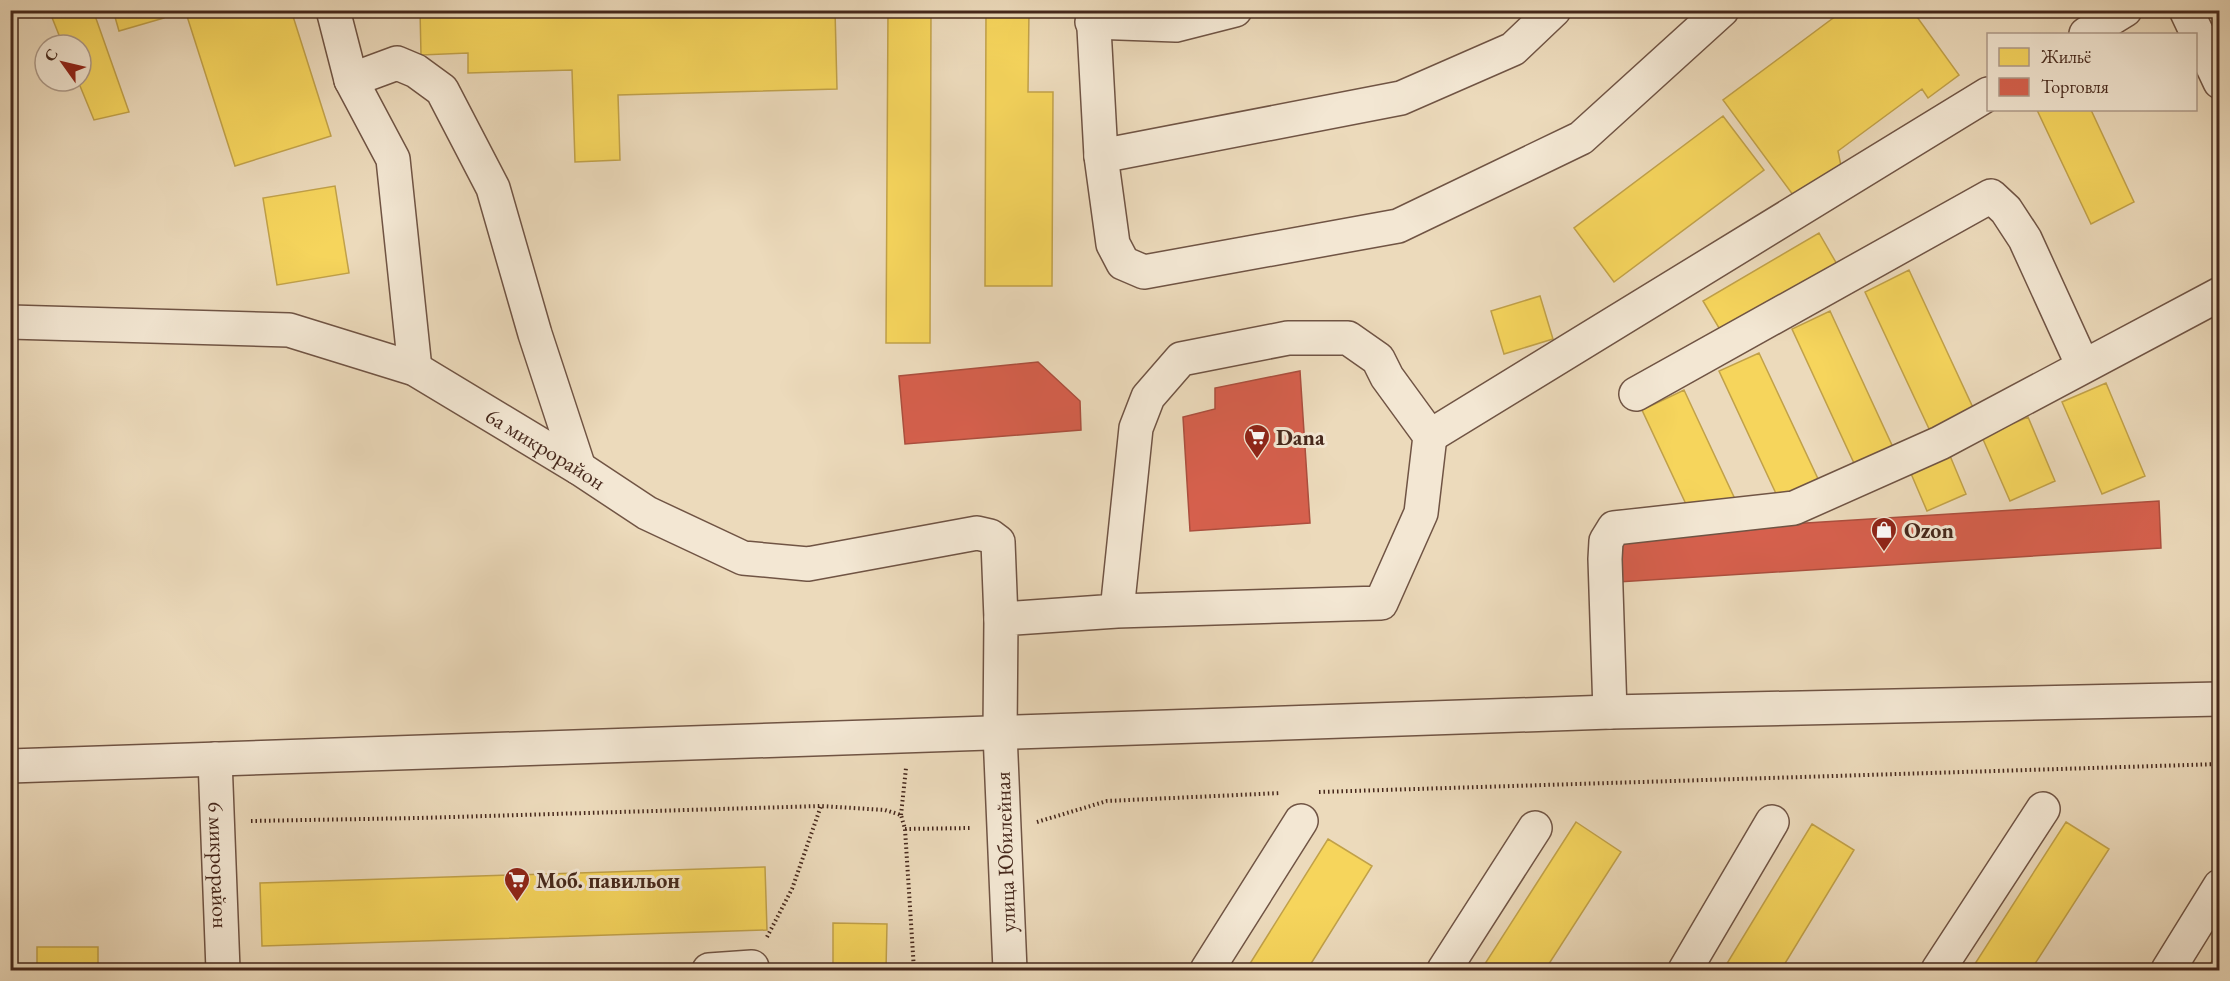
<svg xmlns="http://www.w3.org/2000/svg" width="2230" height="981" font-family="'EB Garamond',serif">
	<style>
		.homes { fill: #f6d55c; stroke: #c1a149; stroke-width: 1.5 }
		.shops { fill: #d6604d; stroke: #ab4f3e; stroke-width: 1.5 }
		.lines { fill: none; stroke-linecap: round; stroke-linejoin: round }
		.minor-casing { stroke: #705444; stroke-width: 36 }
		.path { stroke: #46281c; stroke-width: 4; stroke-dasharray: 1.5 3; stroke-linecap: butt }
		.minor { stroke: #f3e7d3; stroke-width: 33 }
		.labels { text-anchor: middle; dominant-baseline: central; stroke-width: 6; stroke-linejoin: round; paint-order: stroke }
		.poi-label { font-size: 22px; font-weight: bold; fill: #46281c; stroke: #f3e7d3; text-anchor: start }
		.street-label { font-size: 22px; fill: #46281c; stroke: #f3e7d3 }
	</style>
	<rect width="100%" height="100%" fill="#ecdabb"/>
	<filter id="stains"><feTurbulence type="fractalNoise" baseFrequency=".00333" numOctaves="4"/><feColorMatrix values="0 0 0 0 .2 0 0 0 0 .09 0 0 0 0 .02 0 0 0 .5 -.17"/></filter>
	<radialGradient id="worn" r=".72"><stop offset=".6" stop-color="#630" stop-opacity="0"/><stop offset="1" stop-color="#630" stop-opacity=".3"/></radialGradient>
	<path class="homes" d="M49,10H93L129,112L94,120L78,81H81V45H63Z
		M113,10H162L164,18L119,31Z
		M185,10H291L331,136L235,166Z
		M420,10H835L837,89L618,95L620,160L575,162L572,70L468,73V53L421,55Z
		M888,10H931L930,343H886Z
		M986,10H1029L1028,92H1053L1052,286H985Z
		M1844,10H1912L1959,75L1928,98L1922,89L1838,151L1841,166L1796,199L1723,100Z
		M2037,110H2091L2134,202L2091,224Z
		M1723,116L1764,170L1614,282L1574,228Z
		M335,186L349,273L277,285L263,198Z
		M1819,233L1838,266L1722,333L1703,301Z
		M1909,270L1975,412L1931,433L1865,292Z
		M1540,296L1553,339L1504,354L1491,311Z
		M1830,311L1897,456L1859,474L1792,329Z
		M1759,353L1819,481L1779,500L1719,371Z
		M2106,383L2145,476L2102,494L2062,402Z
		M1684,390L1734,497L1692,517L1642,410Z
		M2028,417L2055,481L2010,501L1982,437Z
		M1948,451L1966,494L1927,511L1909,469Z
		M1576,822L1621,852L1545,970H1481Z
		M2066,822L2109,849L2031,970H1971Z
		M1812,824L1854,850L1781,970H1723Z
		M1328,839L1372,866L1307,970H1246Z
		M765,867L767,930L262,946L260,883Z
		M833,923L887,924L886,970H833Z
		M37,947H98V970H37Z
		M2220,949V970H2206Z"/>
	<path class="shops" d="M1038,362L1080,401L1081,430L905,444L899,376Z
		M1300,371L1310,523L1190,531L1183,417L1215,409V388Z
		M2159,501L2161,548L1618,582L1615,535Z"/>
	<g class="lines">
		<defs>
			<g id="minor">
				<path d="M333,10L351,80L393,159L415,369"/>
				<path d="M1093,10L1101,156L1113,244L1123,263L1144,272L1398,226L1581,138L1722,10"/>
				<path d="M2186,10L2220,82"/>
				<path d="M1092,22L1176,25L1235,10"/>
				<path d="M2086,34L2125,10"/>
				<path d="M351,80L397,63L416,71L442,90L493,188L535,334L579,468"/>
				<path d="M1101,156L1401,98L1513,49L1554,10"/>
				<path id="s1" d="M10,322L289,330L415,369L579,468L647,513L743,558L808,564L977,533L990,536L998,542L1001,619"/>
				<path d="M1636,394L1991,196L2006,210L2025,239L2083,366"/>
				<path d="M1430,436L1988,94"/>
				<path d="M1610,712L1605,559L1606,541L1614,528L1794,508L1940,443L2220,294"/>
				<path id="s2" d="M215,759L223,970"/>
				<path d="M10,766L1610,712L2220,699"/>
				<path d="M709,970L752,967V970"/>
				<path d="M1010,970L1000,733L1001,619L1117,611L1381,603L1421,513L1430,436L1387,377L1378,359L1348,338H1288L1181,359L1148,397L1136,428L1117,611"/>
				<path d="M1207,970L1301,821"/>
				<path d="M1444,970L1535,828"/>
				<path d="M1685,970L1772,822"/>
				<path d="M1938,970L2043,809"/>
				<path d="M2168,970L2220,886"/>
			</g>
		</defs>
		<use href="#minor" class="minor-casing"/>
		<path class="path" d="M1319,792L2220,764
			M901,815L906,768
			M251,821L419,818L821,806L885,810L901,815L905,829L914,970
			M1037,822L1107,801L1281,793
			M905,829L970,828
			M767,937L792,889L821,806"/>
		<use href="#minor" class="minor"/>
	</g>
	<defs>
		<symbol id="supermarket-pin" viewBox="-11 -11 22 30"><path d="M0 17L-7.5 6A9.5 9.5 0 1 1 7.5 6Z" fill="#8f2418" stroke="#f3e7d3"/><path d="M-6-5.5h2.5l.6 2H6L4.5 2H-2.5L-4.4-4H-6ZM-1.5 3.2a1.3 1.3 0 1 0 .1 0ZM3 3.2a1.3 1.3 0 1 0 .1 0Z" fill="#fff"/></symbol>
		<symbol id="shop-pin" viewBox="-11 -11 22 30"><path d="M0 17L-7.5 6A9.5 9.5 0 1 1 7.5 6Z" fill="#8f2418" stroke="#f3e7d3"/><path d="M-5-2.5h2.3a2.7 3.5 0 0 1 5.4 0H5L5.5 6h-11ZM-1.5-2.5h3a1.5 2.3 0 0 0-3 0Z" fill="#fff"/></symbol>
	</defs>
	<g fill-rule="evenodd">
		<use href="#supermarket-pin" x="1242" y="422" width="30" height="40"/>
		<use href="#shop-pin" x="1869" y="515" width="30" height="40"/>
		<use href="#supermarket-pin" x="502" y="865" width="30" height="40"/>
	</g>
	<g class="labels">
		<g class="poi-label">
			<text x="1276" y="437">Dana</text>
			<text x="1904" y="530">Ozon</text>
			<text x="536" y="880">Моб. павильон</text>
		</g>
		<g class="street-label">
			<text stroke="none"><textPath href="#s1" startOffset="564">6а микрорайон</textPath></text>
			<text transform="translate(1005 852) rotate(-92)">улица Юбилейная</text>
			<text stroke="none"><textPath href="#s2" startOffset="106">6 микрорайон</textPath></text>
		</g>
	</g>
	<rect width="2230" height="981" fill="none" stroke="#ecdabb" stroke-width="36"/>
	<rect x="12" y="12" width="2206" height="957" fill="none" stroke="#46281c" stroke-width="3"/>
	<rect x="18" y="18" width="2194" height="945" fill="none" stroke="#46281c" stroke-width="1.5"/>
	<rect x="1987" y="33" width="210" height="78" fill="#f3e7d3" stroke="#ae9b8a" stroke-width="1.5"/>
	<rect x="1999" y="48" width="30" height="18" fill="#f6d55c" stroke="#ae9b8a" stroke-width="1.5"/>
	<text x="2041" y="63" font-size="18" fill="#46281c">Жильё</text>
	<rect x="1999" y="78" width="30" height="18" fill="#d6604d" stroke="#ae9b8a" stroke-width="1.5"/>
	<text x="2041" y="93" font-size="18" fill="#46281c">Торговля</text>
	<g transform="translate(63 63) rotate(304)"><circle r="28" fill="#f3e7d3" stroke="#ae9b8a" stroke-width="1.5"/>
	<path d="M0-4.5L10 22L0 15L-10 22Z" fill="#8f2418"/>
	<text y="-9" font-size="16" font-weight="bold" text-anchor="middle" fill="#46281c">С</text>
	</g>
	<rect width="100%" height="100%" filter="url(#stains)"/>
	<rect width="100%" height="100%" fill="url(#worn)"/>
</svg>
